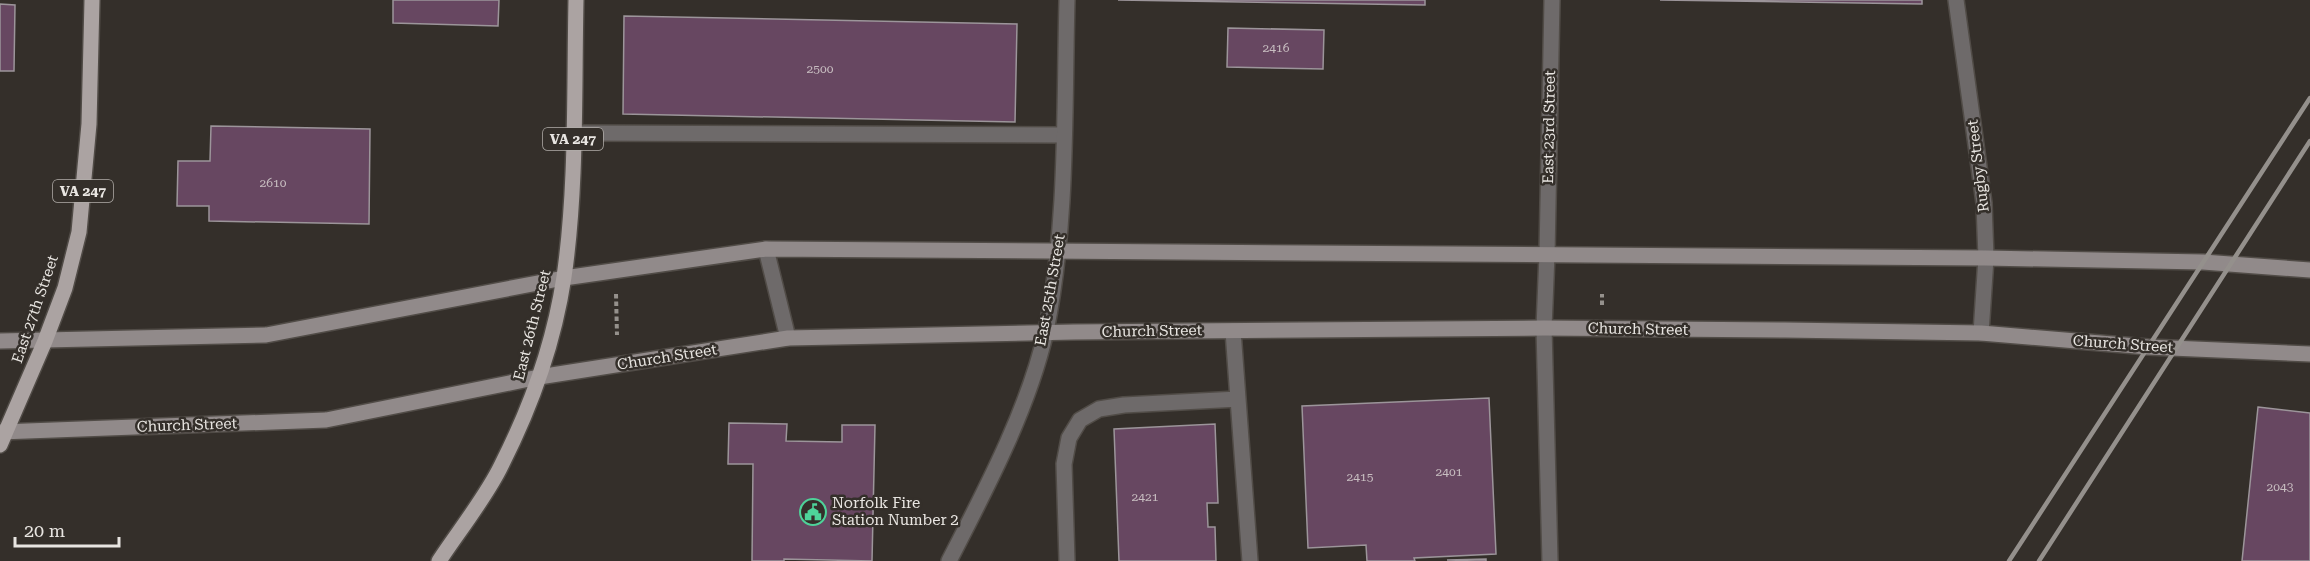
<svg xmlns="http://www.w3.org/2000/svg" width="2310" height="561" font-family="'Roboto Serif',serif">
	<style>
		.building { fill: #674761; stroke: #9c959a; stroke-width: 1.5 }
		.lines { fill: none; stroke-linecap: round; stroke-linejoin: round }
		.lane-casing { stroke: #514c47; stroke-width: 18 }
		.street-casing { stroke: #514c47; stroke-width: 18 }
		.secondary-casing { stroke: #514c47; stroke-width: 18 }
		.primary-casing { stroke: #514c47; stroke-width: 18 }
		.path { stroke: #95918c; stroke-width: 4; stroke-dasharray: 4.5 3; stroke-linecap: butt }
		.lane { stroke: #6e6a6a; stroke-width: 15 }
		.street { stroke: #6e6a6a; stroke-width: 15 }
		.secondary { stroke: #918a8a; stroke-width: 15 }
		.primary { stroke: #aba3a2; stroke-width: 15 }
		.rail { stroke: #94908c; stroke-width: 4.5 }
		.labels { text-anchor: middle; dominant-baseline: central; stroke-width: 5; stroke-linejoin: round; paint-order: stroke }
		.number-label { font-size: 12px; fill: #c8bec1 }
		.shield { fill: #342f2a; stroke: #b2aeaa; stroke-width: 1.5 }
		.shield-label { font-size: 14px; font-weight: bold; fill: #e8e5e1 }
		.street-label { font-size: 15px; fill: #e8e5e1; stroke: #342f2a }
		.poi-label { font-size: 15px; fill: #e8e5e1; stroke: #342f2a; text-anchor: start }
	</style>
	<rect width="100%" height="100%" fill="#342f2a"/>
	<path class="building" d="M393,0H499L498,26L393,23Z
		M1118,0H1425V5Z
		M1660,0H1922V4Z
		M0,4L15,5L14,71H0Z
		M624,16L1017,24L1015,122L623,114Z
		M1228,28L1324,30L1323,69L1227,67Z
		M211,126L370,129L369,224L209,221V206H177L178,161H210Z
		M1489,398L1496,554L1414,558L1415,561H1367L1366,545L1308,548L1302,406Z
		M2258,407L2310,413V561H2242Z
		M729,423L787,424L786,441L842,442V425H875L872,561L784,559V561H752L753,464H728Z
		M1215,424L1218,503H1207L1208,527H1215L1216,561H1119L1114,429Z
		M1486,559V561L1447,560Z"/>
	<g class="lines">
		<defs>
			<path id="lane" d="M573,133L1064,135
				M766,249L788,338
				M1547,254L1544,328L1550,561
				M1233,331L1250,561
				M1067,561L1064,464L1069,438L1080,420L1099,409L1124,405L1238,399"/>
			<path id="street" d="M1956,0L1984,203L1986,258L1981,333
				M1547,254L1552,0
				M949,561C985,491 1029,408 1046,331C1068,222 1064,110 1067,0"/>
			<path id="secondary" d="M0,341L266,335L564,278L766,249L1986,258L2203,262L2310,270
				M0,432L326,420L539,377L788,338L1074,332L1544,328L1785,330L1981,333L2148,347L2310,354"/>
			<path id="primary" d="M0,445L45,341L65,288L79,232L89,124L92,0
				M439,561C458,532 486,497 501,466C531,407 554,343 564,277C577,187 574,91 576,0"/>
		</defs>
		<use href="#lane" class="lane-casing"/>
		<use href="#street" class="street-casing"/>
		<use href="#secondary" class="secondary-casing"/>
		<use href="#primary" class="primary-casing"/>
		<path class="path" d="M616,294L617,335
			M1602,305V294"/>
		<use href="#lane" class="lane"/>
		<use href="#street" class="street"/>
		<use href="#secondary" class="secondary"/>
		<use href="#primary" class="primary"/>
		<path class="rail" d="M2009,561L2310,98
			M2039,561L2310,141"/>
	</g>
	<defs>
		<symbol id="civic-ring" viewBox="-11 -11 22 22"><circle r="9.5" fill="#342f2a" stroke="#4ed399" stroke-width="1.5"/><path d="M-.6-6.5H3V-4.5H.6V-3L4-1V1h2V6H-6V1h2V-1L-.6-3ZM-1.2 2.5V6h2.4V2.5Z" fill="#4ed399"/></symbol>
	</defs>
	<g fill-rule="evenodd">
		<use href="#civic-ring" x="798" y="497" width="30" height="30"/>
	</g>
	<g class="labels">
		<g class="number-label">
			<text x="1276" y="48">2416</text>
			<text x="820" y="69">2500</text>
			<text x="273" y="183">2610</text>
			<text x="1449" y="472">2401</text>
			<text x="1360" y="477">2415</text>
			<text x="2280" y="487">2043</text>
			<text x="1145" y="497">2421</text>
		</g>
		<g class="shield">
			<rect x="543" y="128" width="60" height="22" rx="4.5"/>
			<rect x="53" y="180" width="60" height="22" rx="4.5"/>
		</g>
		<g class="shield-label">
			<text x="573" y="139">VA 247</text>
			<text x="83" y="191">VA 247</text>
		</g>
		<g class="street-label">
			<text transform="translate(1549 127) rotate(-89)">East 23rd Street</text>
			<text transform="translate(1978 166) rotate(-97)">Rugby Street</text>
			<text transform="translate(1050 290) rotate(-80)">East 25th Street</text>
			<text transform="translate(35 309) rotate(-71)">East 27th Street</text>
			<text transform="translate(532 325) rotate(-76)">East 26th Street</text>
			<text transform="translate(1638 329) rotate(1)">Church Street</text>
			<text transform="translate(1152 331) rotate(-1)">Church Street</text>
			<text transform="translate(2123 344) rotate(4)">Church Street</text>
			<text transform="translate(667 357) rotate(-9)">Church Street</text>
			<text transform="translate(187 425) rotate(-2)">Church Street</text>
		</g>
		<g class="poi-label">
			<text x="832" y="503">Norfolk Fire<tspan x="832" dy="17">Station Number 2</tspan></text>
		</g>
	</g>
	<path d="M15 537v9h104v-9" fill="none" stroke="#e8e5e1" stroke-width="3"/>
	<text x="24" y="537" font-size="18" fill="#e8e5e1" stroke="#342f2a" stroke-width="4.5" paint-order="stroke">20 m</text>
</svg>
